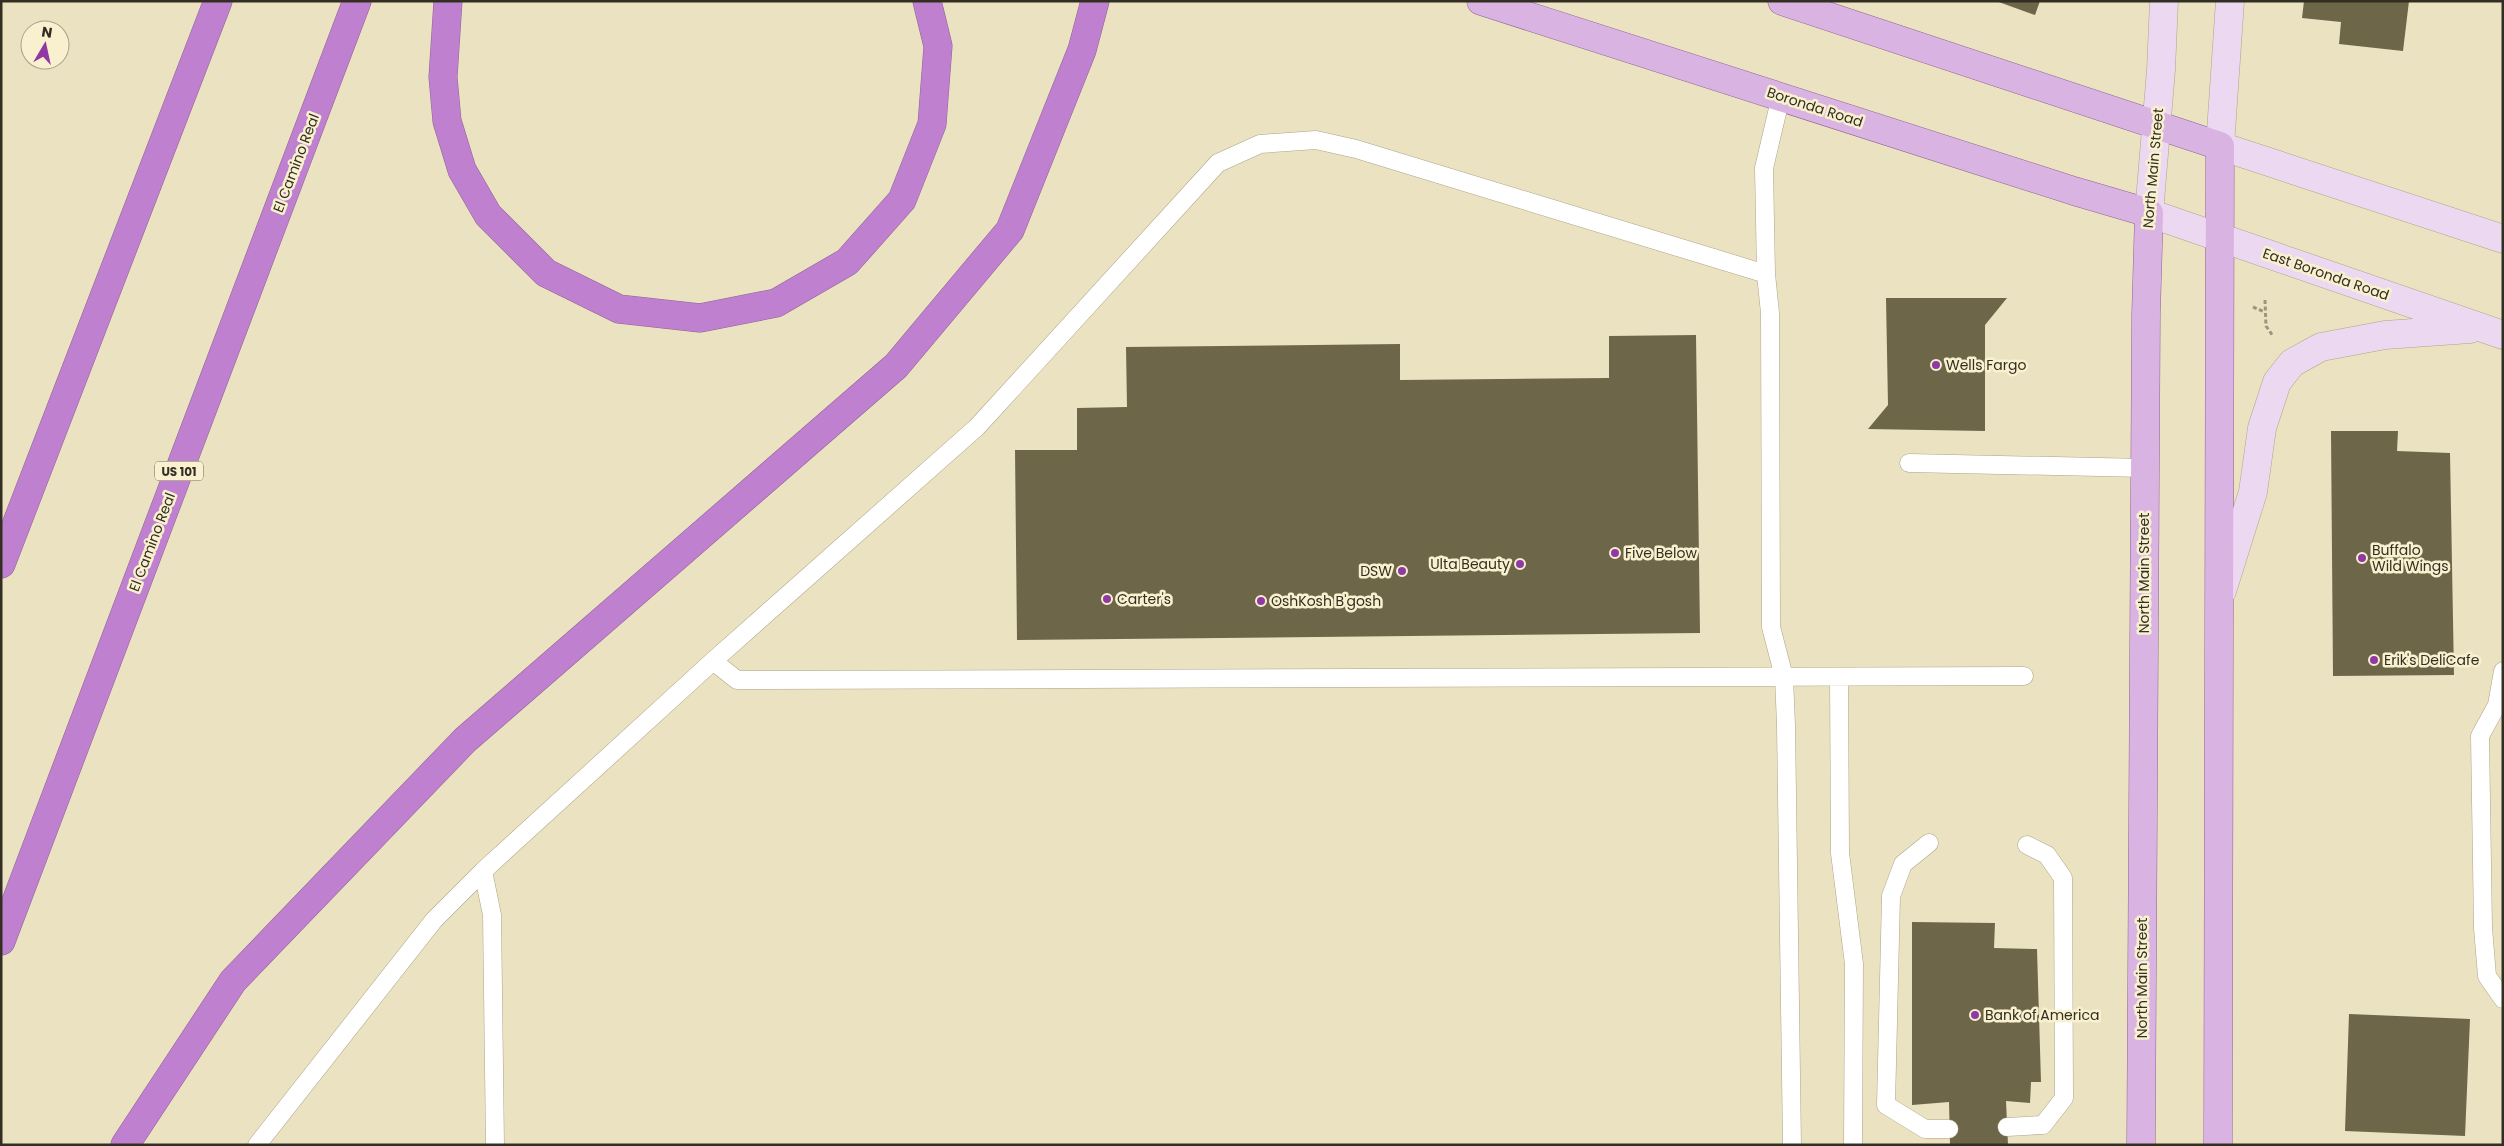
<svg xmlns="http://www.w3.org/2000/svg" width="2504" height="1146" font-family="Poppins,sans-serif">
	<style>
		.building { fill: #6e6649 }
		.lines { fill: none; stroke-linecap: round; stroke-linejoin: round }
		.service-casing { stroke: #ada586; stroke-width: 19 }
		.secondary-casing { stroke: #ada586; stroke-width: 29 }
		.primary-casing { stroke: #8e6492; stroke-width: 29 }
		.motorway-casing { stroke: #8e6492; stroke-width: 29 }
		.path { stroke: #9c957d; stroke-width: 3; stroke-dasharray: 4 2.5; stroke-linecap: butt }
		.service { stroke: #fff; stroke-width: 18 }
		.secondary { stroke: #ecd9f1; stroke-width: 28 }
		.primary { stroke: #d9b3e2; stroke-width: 28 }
		.motorway { stroke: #bf80cf; stroke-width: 28 }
		.poi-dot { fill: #9038a4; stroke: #f9f0cf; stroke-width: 2 }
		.labels { text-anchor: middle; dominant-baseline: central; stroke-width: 5; stroke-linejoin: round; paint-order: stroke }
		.shield { fill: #f9f0cf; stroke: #6e6956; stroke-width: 1 }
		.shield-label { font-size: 12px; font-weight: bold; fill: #322f22 }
		.street-label { font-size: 14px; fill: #322f22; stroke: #f9f0cf }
		.poi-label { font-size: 14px; fill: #322f22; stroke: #f9f0cf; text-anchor: start }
	</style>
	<rect width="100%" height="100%" fill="#ebe2c2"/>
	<path class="building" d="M1996,1H2040L2035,15Z
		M2304,1H2409L2403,51L2339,44L2341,22L2302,18Z
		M1886,298H2007L1985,325V431L1868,429L1888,405Z
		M1696,335L1700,633L1017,640L1015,450H1077V408L1127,407L1126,347L1400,344V380L1609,378V336Z
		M2331,431H2398L2397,451L2450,453L2454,675L2333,676Z
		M1912,922L1995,923L1994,948L2037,949L2041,1082H2031L2030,1103L2006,1101L2008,1145H1950L1949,1102L1912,1105Z
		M2349,1014L2470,1019L2465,1136L2345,1131Z"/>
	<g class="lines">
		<defs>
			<path id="service" d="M1781,96L1764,168L1766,274L1770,313L1771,627L1784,677L1786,725L1792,1145
				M1909,463L2145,468
				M713,661L737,680L2024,676
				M2503,671L2497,705L2480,736L2483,928L2487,976L2503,999
				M1839,677L1840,853L1854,964L1853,1145
				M1929,843L1903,864L1891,896L1886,1105L1925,1129H1949
				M483,871L492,915L495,1145
				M2007,1127L2043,1125L2064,1098L2063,878L2047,855L2027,845
				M257,1145L434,920L483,871L713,661L977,427L1218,163L1260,144L1316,140L1356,149L1766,274"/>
			<path id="secondary" d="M2164,1L2161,70L2149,213L2503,335
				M2230,1L2220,146L2503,239
				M2222,591L2253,492L2262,428L2277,382L2292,363L2321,347L2385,335L2470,329"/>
			<path id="primary" d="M1481,1L2074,191L2149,213L2146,314L2141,1145
				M1782,1L2220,146L2218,1145"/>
			<path id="motorway" d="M448,1L443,77L447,121L462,170L488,215L546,273L619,309L700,318L776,303L847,262L902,200L932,124L938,46L927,1
				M1,564L218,1
				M1,941L357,1
				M125,1145L233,981L465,740L896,366L1010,230L1082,50L1095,1"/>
		</defs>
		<use href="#service" class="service-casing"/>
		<use href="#secondary" class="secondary-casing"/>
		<use href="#primary" class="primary-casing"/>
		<use href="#motorway" class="motorway-casing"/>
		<path class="path" d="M2265,300L2266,326L2273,336
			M2253,307L2265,312"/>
		<use href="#service" class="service"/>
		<use href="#secondary" class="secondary"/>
		<use href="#primary" class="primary"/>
		<use href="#motorway" class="motorway"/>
	</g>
	<g class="poi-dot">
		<circle cx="1936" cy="365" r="5"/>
		<circle cx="1615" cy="553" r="5"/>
		<circle cx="2362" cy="558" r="5"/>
		<circle cx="1520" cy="564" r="5"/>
		<circle cx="1402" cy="571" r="5"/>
		<circle cx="1107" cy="599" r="5"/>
		<circle cx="1261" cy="601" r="5"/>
		<circle cx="2374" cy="660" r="5"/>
		<circle cx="1975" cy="1015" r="5"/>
	</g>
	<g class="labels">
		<rect class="shield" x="155" y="461.5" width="48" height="19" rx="4"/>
		<g class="shield-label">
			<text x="179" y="471">US 101</text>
		</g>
		<g class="street-label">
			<text transform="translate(1815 107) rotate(18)">Boronda Road</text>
			<text transform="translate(296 163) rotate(-69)">El Camino Real</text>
			<text transform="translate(2153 168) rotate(-85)">North Main Street</text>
			<text transform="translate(2326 274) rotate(19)">East Boronda Road</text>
			<text transform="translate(152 542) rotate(-69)">El Camino Real</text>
			<text transform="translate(2144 573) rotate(-90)">North Main Street</text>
			<text transform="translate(2142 978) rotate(-90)">North Main Street</text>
		</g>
		<g class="poi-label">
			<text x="1946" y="365">Wells Fargo</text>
			<text x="2372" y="550">Buffalo<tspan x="2372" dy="16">Wild Wings</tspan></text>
			<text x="1625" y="553">Five Below</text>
			<text x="1510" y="564" text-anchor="end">Ulta Beauty</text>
			<text x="1392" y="571" text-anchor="end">DSW</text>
			<text x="1117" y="599">Carter's</text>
			<text x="1271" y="601">OshKosh B'gosh</text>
			<text x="2384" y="660">Erik's DeliCafe</text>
			<text x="1985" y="1015">Bank of America</text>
		</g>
	</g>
	<rect width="2504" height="1146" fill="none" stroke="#322f22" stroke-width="5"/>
	<g transform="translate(45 45) rotate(9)"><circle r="24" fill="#f9f0cf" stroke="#a9a38a"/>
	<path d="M0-4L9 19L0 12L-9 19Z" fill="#9038a4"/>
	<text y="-8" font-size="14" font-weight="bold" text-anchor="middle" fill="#322f22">N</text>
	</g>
</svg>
